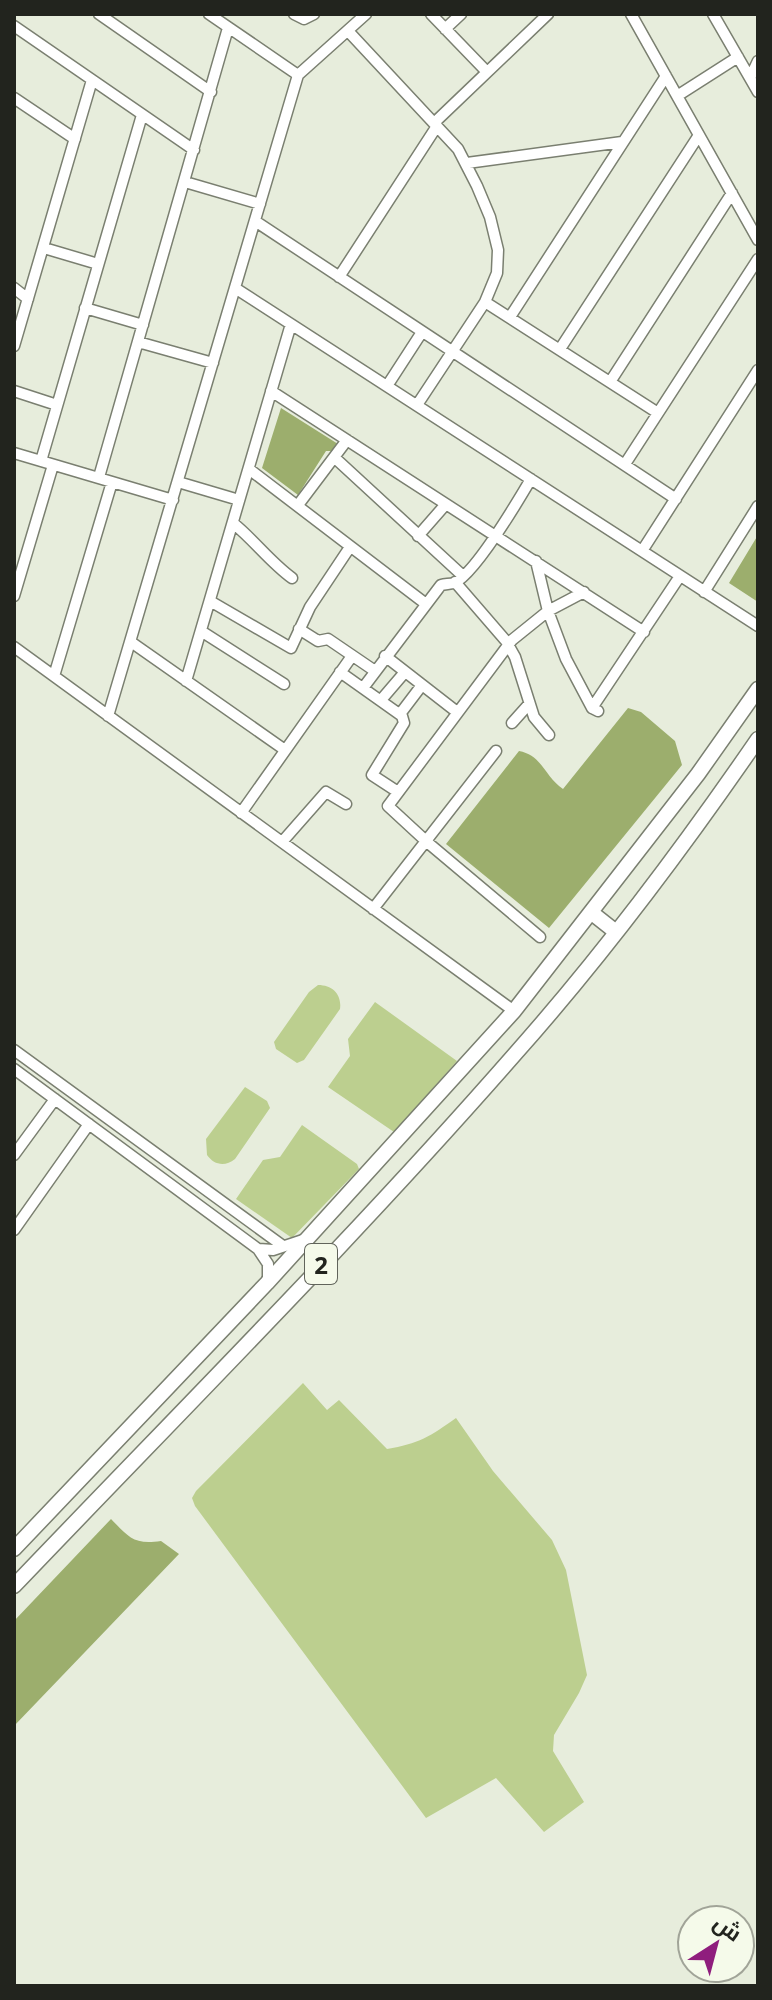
<svg xmlns="http://www.w3.org/2000/svg" width="772" height="2000" font-family="'Noto Sans',Cairo,sans-serif">
	<style>
		.green { fill: #bccf8f }
		.forest { fill: #9cae6d }
		.lines { fill: none; stroke-linecap: round; stroke-linejoin: round }
		.minor-casing { stroke: #7a7f70; stroke-width: 13 }
		.highway-casing { stroke: #7a7f70; stroke-width: 17 }
		.minor { stroke: #fff; stroke-width: 10 }
		.highway { stroke: #fff; stroke-width: 14 }
		.labels { text-anchor: middle; dominant-baseline: central; stroke-width: 8; stroke-linejoin: round; paint-order: stroke }
		.shield { fill: #f5faea; stroke: #61645b; stroke-width: 2 }
		.shield-label { font-size: 24px; font-weight: bold; fill: #22241e }
	</style>
	<rect width="100%" height="100%" fill="#e7eddc"/>
	<path class="green" d="M318,985C333,985 342,995 340,1009L304,1060L297,1063L276,1049L274,1042L309,992Z
		M375,1002L457,1061L394,1132L328,1087L350,1056L348,1039Z
		M245,1087L267,1101L270,1108L235,1159C225,1167 214,1165 207,1155L206,1139Z
		M302,1125L357,1164L359,1169L292,1238L236,1199L263,1160L280,1157Z
		M303,1383L327,1410L339,1400L387,1449C418,1444 431,1436 456,1418L493,1471L552,1540L566,1570L587,1675L579,1693L554,1735L553,1751L584,1802L544,1832L496,1778L426,1818L195,1506L192,1498L196,1491Z"/>
	<path class="forest" d="M281,408L338,444L333,451H326L298,495L262,468Z
		M758,535V602L729,583Z
		M628,708L641,712L675,741L682,765L549,928L446,844L519,751C542,755 545,777 563,789Z
		M111,1519C129,1537 133,1545 161,1541L179,1554L14,1726V1621Z"/>
	<g class="lines">
		<defs>
			<path id="minor" d="M99,14L211,92
				M209,14L298,75
				M294,14L304,19L314,14
				M431,14L487,72
				M631,14L758,240
				M713,14L758,92
				M14,26L194,150
				M445,29L461,14
				M348,31L458,149L477,186L490,217L498,250L497,273L485,302L417,405
				M750,78L758,61
				M677,96L738,57
				M14,98L75,139
				M434,123L548,14
				M467,163L622,142
				M185,182L260,204
				M255,221L676,499
				M44,248L98,264
				M339,277L437,126
				M14,288L28,299
				M235,288L758,626
				M485,302L658,413
				M85,308L143,325
				M510,317L666,76
				M138,342L213,363
				M14,346L92,80
				M560,349L699,135
				M610,382L732,193
				M387,386L422,332
				M14,391L57,405
				M271,391L644,632
				M14,453L173,500
				M335,458L463,576
				M41,461L142,115
				M625,464L758,259
				M249,469L426,604
				M99,477L228,28
				M178,482L239,500
				M298,505L347,440
				M233,523C254,540 270,562 292,578
				M418,536L446,504
				M642,551L758,370
				M536,561L548,611L566,659L592,708L598,711
				M455,582L506,641L515,657L534,717L549,735
				M704,592L758,506
				M14,596L53,465
				M210,601L291,648L310,607L350,547
				M299,629L318,641L328,639L375,671
				M201,631L284,684
				M131,642L285,750
				M14,647L514,1011
				M385,656L457,712
				M340,672L402,716L404,723L372,775L398,792
				M54,676L112,482
				M186,681L291,324
				M363,688L441,585C445,584 450,584 454,583C475,574 518,501 531,479
				M381,700L405,672
				M592,708L680,576
				M400,714L422,685
				M108,716L298,75L366,14
				M512,723L529,704
				M241,813L352,656
				M282,842L326,792L346,804
				M373,909L496,751
				M540,937L427,842L388,806L512,640L548,611L584,592
				M14,1050L283,1246
				M14,1069L258,1249L268,1264V1281
				M14,1155L55,1099
				M14,1230L89,1124
				M259,1249L273,1250L306,1239"/>
			<path id="highway" d="M592,913L616,932
				M14,1549L267,1283L514,1011L698,774L758,689
				M14,1586C182,1410 355,1237 515,1054C603,955 683,848 758,739"/>
		</defs>
		<use href="#minor" class="minor-casing"/>
		<use href="#highway" class="highway-casing"/>
		<use href="#minor" class="minor"/>
		<use href="#highway" class="highway"/>
	</g>
	<g class="labels">
		<rect class="shield" x="305" y="1244" width="32" height="40" rx="6"/>
		<g class="shield-label">
			<text x="321" y="1264">2</text>
		</g>
	</g>
	<rect width="772" height="2000" fill="none" stroke="#22241e" stroke-width="32"/>
	<g transform="translate(716 1944) rotate(36)"><circle r="38" fill="#f5faea" stroke="#a1a498" stroke-width="2"/>
	<path d="M0-6L14 30L0 20L-14 30Z" fill="#8f1d7d"/>
	<text y="-12" font-size="22" font-weight="bold" text-anchor="middle" fill="#22241e">ش</text>
	</g>
</svg>
